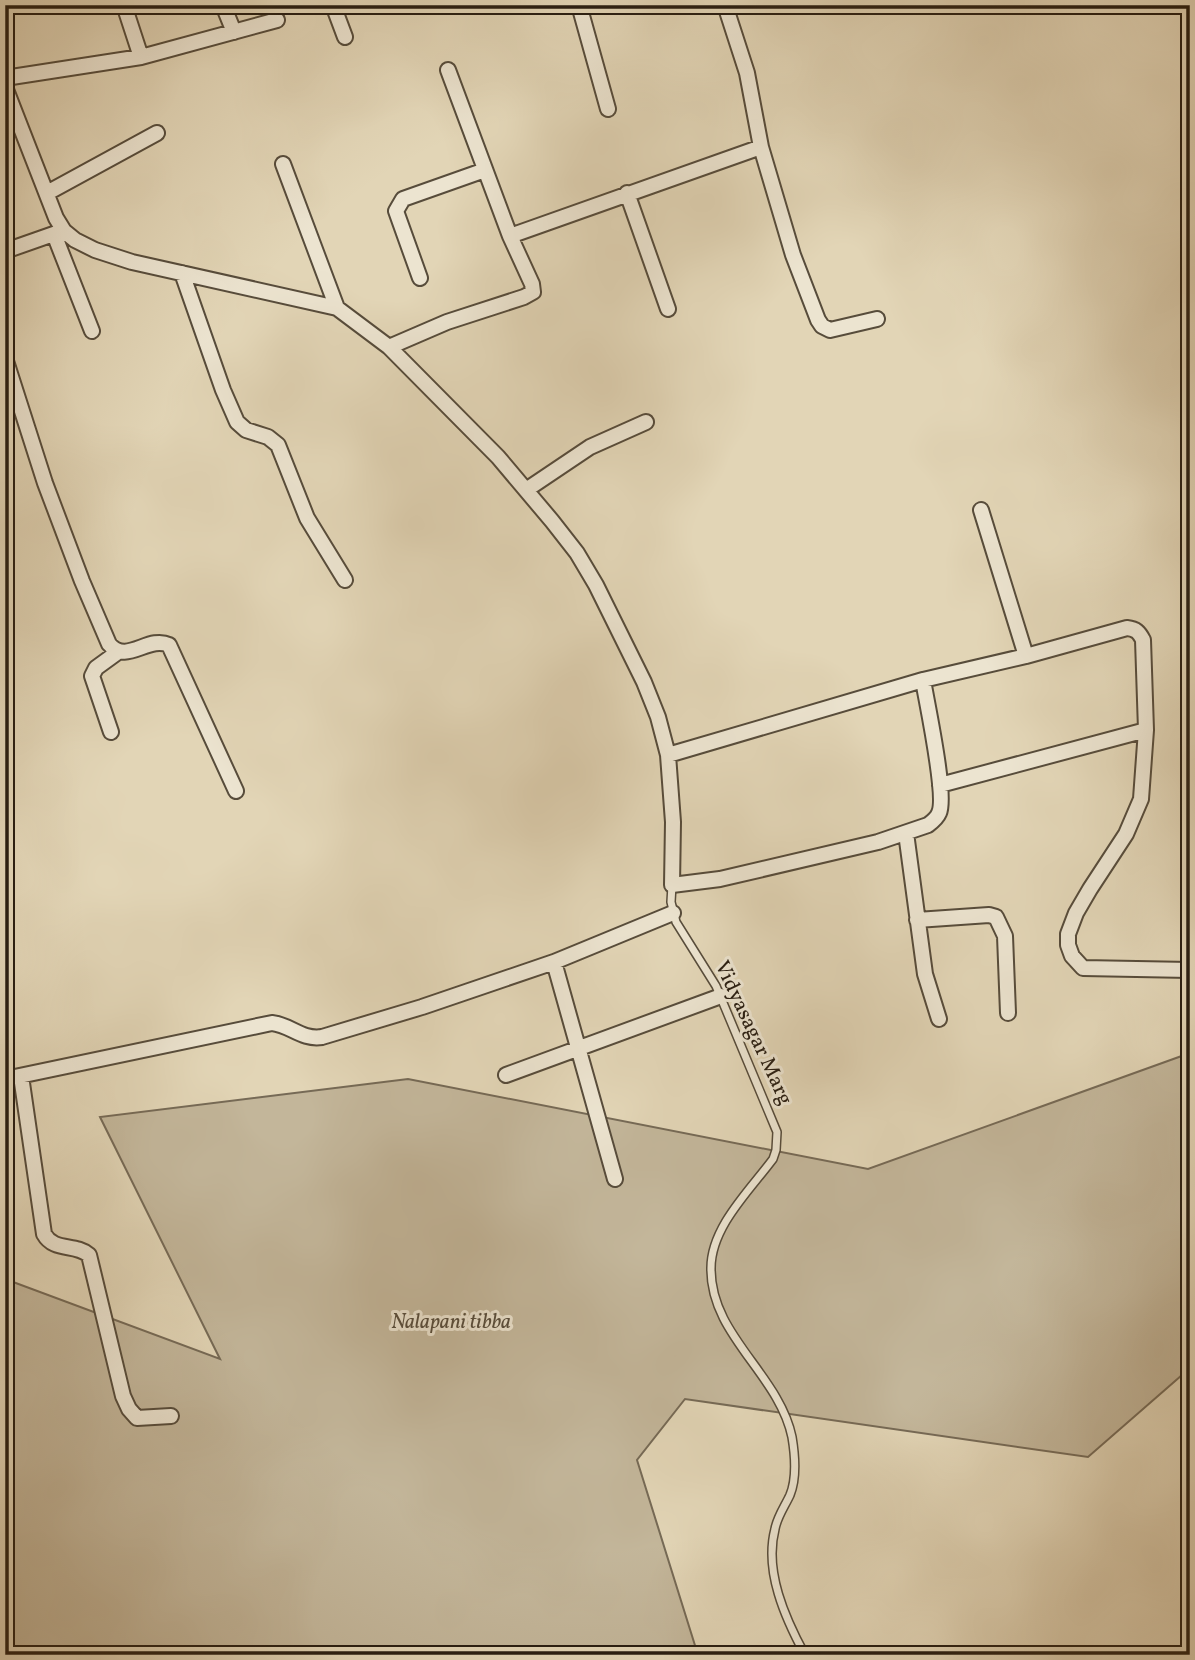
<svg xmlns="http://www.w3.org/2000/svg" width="1195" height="1660" font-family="Vollkorn,serif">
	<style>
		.green { fill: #c3b69a; stroke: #766a56; stroke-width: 2 }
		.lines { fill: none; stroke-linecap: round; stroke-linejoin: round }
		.service-casing { stroke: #574c3b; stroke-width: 10 }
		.minor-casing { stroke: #574c3b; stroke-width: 18 }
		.service { stroke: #ece4d0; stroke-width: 7 }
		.minor { stroke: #ece4d0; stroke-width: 14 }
		.labels { text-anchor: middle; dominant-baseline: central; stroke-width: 6; stroke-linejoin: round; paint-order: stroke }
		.street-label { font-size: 21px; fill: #291e12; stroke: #ece4d0 }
		.park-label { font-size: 21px; font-style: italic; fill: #574c3b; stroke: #ece4d0 }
	</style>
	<rect width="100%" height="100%" fill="#e2d5b6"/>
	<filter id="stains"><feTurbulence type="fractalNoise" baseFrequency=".00286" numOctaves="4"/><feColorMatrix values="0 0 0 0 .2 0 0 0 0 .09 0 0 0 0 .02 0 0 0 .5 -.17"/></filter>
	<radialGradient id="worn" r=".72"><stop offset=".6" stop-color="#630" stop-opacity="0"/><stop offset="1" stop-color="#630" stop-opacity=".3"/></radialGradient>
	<path class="green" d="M1190,1053V1368L1088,1457L685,1399L637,1460L698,1655H5V1279L220,1359L100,1117L408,1079L868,1169Z"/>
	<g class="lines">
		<defs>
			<path id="service" d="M672,885L671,902L676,922L716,986L777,1132L776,1150L773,1159C750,1190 711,1227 711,1268C710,1335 779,1374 792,1437C795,1455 797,1478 790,1495C785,1506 777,1517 775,1529C764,1571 785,1618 805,1655"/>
			<path id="minor" d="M124,5L141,57
				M223,5L234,32
				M333,5L345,37
				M579,5L608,109
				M725,5L747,73L761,147L793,255L818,320L822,326L830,330L877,319
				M5,78L141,57L277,20
				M5,87L56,218L64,231L75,240L95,250L132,262L337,308L389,347L498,457L552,521L577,553L596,585L644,682L658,717L668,755L673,822L672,885L720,879L878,842L928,825C932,822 937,818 939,813C947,796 927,704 923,680
				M283,164L337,308
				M47,193L157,133
				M627,193L668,309
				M54,234L92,331
				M510,236L761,147
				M5,251L62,231
				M182,273L223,390L237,422L246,430L268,437L278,445L307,518L345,580
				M420,278L396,211L403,199L485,170
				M389,347L447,322L524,297L533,292L532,284L510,236L448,70
				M5,358L45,483L82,581L109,644C127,665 148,635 169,645L236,791
				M526,490L590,447L646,422
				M981,510L1026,656
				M1146,730L1141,799L1126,834L1090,889L1076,913L1068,934V945L1072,956L1083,968L1190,970
				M111,732L92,676L96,668L118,652
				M668,755L923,680L1026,656L1127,628C1136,629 1139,632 1143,640L1146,730L940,785
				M906,833L925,974L939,1019
				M917,920L989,915L996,917L1005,936L1008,1013
				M506,1075L721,996
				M21,1076L44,1234C54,1252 75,1243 89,1255L123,1396L129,1409L137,1418L171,1416
				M5,1079L272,1023C291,1025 301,1040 322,1037L422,1007L554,962
				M615,1179L554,962L673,913"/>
		</defs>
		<use href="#service" class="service-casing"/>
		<use href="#minor" class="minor-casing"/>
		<use href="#service" class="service"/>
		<use href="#minor" class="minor"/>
	</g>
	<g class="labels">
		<g class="street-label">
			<text transform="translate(753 1033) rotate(65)">Vidyasagar Marg</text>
		</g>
		<g class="park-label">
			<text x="451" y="1322">Nalapani tibba</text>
		</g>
	</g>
	<rect width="1195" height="1660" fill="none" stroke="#e2d5b6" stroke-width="28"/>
	<rect x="7" y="7" width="1181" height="1646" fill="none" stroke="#291e12" stroke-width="3.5"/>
	<rect x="14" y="14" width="1167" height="1632" fill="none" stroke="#291e12" stroke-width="2"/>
	<rect width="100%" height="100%" filter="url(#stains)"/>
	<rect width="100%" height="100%" fill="url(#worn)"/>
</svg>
